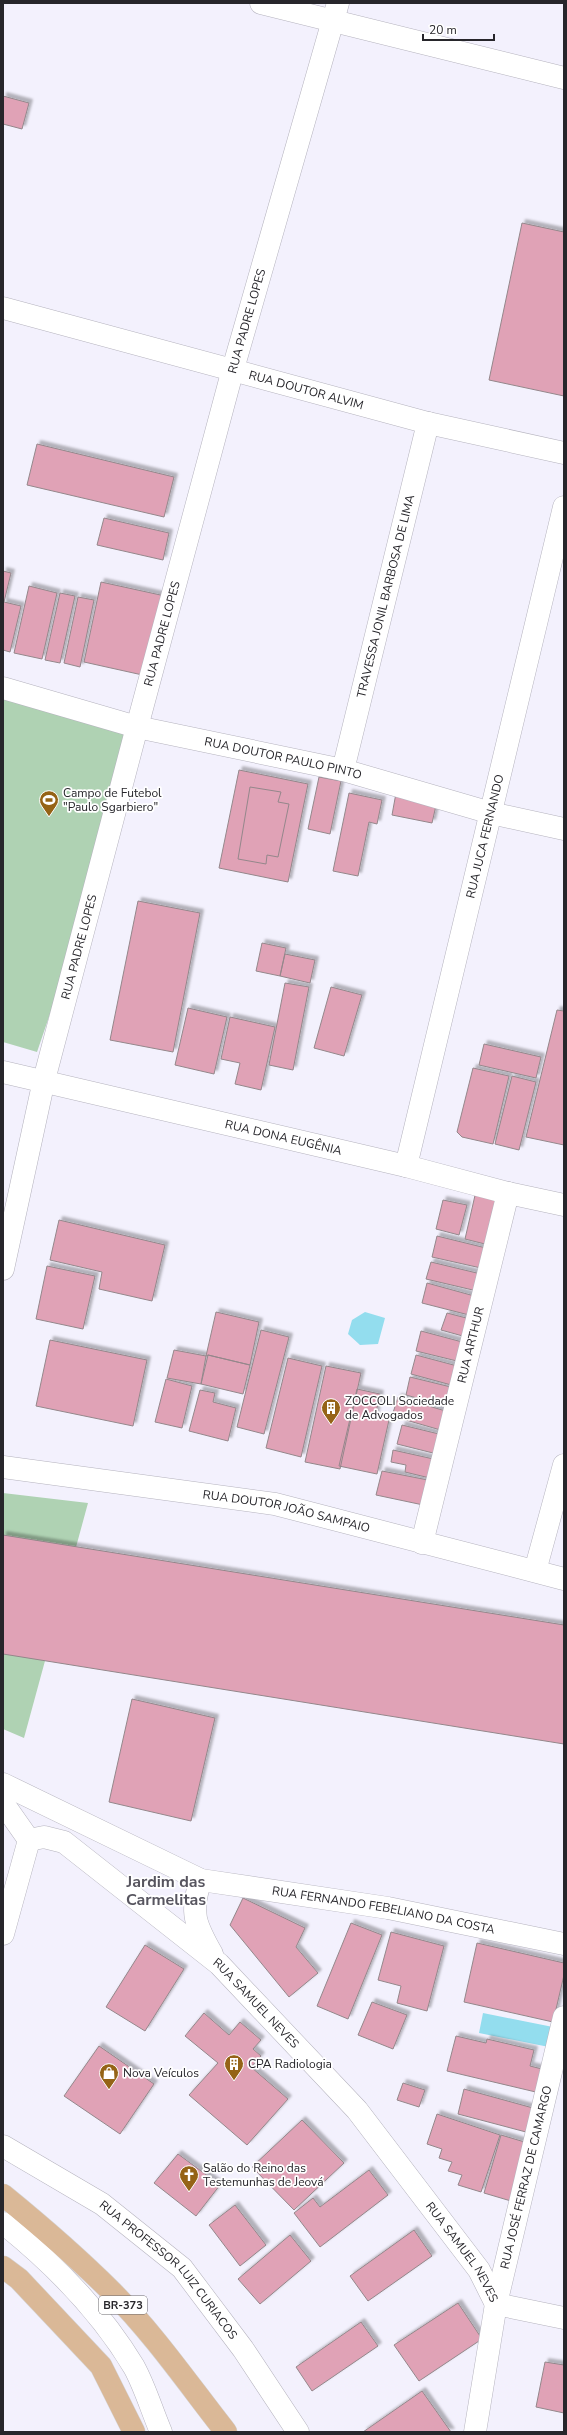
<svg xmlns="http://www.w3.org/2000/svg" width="567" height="2435" font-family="'Nunito Sans',sans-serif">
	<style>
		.green { fill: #afd2b3 }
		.water { fill: #93ddee }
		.building { fill: #e0a2b6; stroke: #94878b; filter: url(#shadow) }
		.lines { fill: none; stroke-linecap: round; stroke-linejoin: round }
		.minor-casing { stroke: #b5b3be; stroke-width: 23 }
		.major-casing { stroke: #d4d4d5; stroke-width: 23 }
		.minor { stroke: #fff; stroke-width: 22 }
		.major { stroke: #dab897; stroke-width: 22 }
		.labels { text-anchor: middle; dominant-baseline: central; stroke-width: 3.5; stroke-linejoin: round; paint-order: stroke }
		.shield { fill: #fff; stroke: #68676b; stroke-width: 1 }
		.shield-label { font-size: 11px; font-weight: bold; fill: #27262b }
		.street-label { font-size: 12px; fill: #27262b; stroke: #fff }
		.poi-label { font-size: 12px; fill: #27262b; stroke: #fff; text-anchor: start }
		.district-label { font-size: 16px; font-weight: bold; fill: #57555f; stroke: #fff }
	</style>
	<defs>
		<filter id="shadow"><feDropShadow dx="3.5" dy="-3.5" stdDeviation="1" flood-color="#0004"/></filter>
	</defs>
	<rect width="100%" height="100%" fill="#f3f1fd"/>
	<path class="green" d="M3,693L127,729L51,1011L37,1052L3,1042Z
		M3,1493L88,1503L24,1738L3,1729Z"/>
	<path class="water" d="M365,1312L385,1318L378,1344L360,1345L348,1334L352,1320Z
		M483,2013L553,2027L549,2047L479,2033Z"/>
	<path class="building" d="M3,96L29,103L22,129L3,124Z
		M522,223L564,232V396L489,380Z
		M37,444L174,477L164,517L27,485Z
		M104,518L169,533L163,560L97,545Z
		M3,571L11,573L4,602L21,606L10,652L3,650Z
		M101,582L165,596L147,676L84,662Z
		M29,586L57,593L42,659L14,653Z
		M60,593L75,596L60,663L45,660Z
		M78,597L94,600L80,667L64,663Z
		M239,770L308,784L288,882L219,868Z
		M319,777L341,781L330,834L308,829Z
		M250,787L281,792L278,802L289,804L278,857L267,855L266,864L238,859Z
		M349,793L382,800L377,824L369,822L358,876L333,871Z
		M396,793L437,801L432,823L392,815Z
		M138,901L200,913L173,1052L110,1040Z
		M262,943L286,948L280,976L256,971Z
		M285,954L315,960L310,983L280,976Z
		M285,983L309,987L293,1070L269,1065Z
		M331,987L362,995L344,1056L314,1048Z
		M188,1008L227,1017L214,1074L175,1065Z
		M557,1010L564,1011V1145L526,1137Z
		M230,1017L275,1027L261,1090L235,1084L240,1063L221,1059Z
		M484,1044L541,1057L536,1078L479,1065Z
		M473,1068L509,1076L493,1144L462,1137L457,1132Z
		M512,1076L536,1082L519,1150L495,1144Z
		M476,1191L500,1197L489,1245L465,1239Z
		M443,1200L467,1205L459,1235L436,1229Z
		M59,1220L165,1245L152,1301L99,1289L102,1272L50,1260Z
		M437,1236L486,1248L481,1268L432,1257Z
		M431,1262L481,1274L477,1291L426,1279Z
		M47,1266L95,1276L83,1329L36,1319Z
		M427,1283L478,1297L473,1316L422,1303Z
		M216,1312L259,1322L250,1365L208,1355L206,1356Z
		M447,1313L474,1320L470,1338L441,1330Z
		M261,1330L289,1337L264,1434L237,1427Z
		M421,1331L466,1343L461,1362L416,1351Z
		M50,1340L147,1360L133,1426L36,1406Z
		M174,1350L206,1356L201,1384L167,1378Z
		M208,1355L250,1365L243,1394L201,1384Z
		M416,1355L461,1367L455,1386L411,1374Z
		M288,1358L322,1366L301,1457L266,1448Z
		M326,1366L361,1373L340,1469L305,1462Z
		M410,1377L455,1388L450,1407L406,1395Z
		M166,1379L192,1386L182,1428L155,1422Z
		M357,1389L380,1394L375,1417L389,1420L377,1474L339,1466Z
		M200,1390L215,1393L213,1402L236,1408L228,1441L189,1431Z
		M398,1397L449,1412L444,1431L392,1416Z
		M402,1425L443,1435L437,1454L397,1444Z
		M393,1450L438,1460L434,1479L405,1472L406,1465L391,1462Z
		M382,1471L433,1481L428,1506L376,1495Z
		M3,1535L564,1625V1744L3,1654Z
		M132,1699L215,1718L191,1821L109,1802Z
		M243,1898L305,1928L296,1947L318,1973L289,1997L230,1925Z
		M351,1923L382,1935L348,2019L317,2006Z
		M391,1932L444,1946L427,2011L397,2003L401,1986L378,1980Z
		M477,1943L564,1963V1975L553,2022L464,2002Z
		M145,1945L184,1969L145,2031L106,2007Z
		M372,2002L407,2015L393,2049L358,2035Z
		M204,2013L229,2035L240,2022L261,2040L253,2049L261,2056L251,2067L288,2099L247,2145L189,2095L218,2063L185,2036Z
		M456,2036L486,2043L487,2039L534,2050L530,2066L546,2070L540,2093L447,2071Z
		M99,2046L154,2084L120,2134L64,2096Z
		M403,2083L425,2090L419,2107L397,2100Z
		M464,2089L533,2108L526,2132L458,2114Z
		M437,2114L500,2135L481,2192L458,2185L462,2175L448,2171L452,2162L439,2158L442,2149L427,2144Z
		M302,2120L344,2163L294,2210L252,2167Z
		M501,2135L528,2143L511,2201L484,2193Z
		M178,2154L220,2185L196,2216L154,2183Z
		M369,2170L388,2195L320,2247L294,2213L313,2198L320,2207Z
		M235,2205L266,2245L240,2266L209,2225Z
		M414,2230L432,2256L368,2301L350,2276Z
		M290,2235L311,2261L260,2304L238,2279Z
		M458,2303L482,2339L419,2381L394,2345Z
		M361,2322L378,2346L312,2391L296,2367Z
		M545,2362L564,2365V2413L536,2407Z
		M422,2391L451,2432H363Z"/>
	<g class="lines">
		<defs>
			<g id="minor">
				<path d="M261,3L564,78"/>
				<path id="s1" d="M3,308L428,423L564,453"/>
				<path id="s2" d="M3,688L137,727L343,770L491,813L564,829"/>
				<path id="s3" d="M343,770L428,423"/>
				<path id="s4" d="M3,1072L406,1166L508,1193L564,1205"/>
				<path id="s5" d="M406,1166L564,507"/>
				<path id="s6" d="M3,1269L44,1080L137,727L233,369L338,3"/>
				<path id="s7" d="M3,1467L275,1504L564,1579"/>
				<path id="s8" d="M422,1543L508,1193"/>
				<path d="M535,1571L564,1465"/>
				<path id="s9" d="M3,1784L201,1880L388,1908L564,1944"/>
				<path d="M3,1803L29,1840L3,1934"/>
				<path id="s10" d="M29,1840L44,1837L64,1842L219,1964L357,2110L479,2270L496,2304L564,2318"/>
				<path d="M201,1880C189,1912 196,1926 212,1954"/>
				<path id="s11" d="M3,2146L102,2204L182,2268L243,2349L298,2432"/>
				<path d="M3,2223C53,2263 101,2312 134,2367C145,2387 152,2411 161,2432"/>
				<path id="s12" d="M475,2432L496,2304L564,2017"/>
			</g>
			<path id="major" d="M3,2195C41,2226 78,2258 112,2292C154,2334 189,2385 226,2432
				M3,2267L19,2279L101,2366L134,2432"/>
		</defs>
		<use href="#minor" class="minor-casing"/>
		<use href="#major" class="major-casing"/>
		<use href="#minor" class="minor"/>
		<use href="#major" class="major"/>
	</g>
	<defs>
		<symbol id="stadium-pin" viewBox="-11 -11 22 30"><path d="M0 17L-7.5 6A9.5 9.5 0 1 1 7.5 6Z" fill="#956316" stroke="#fff"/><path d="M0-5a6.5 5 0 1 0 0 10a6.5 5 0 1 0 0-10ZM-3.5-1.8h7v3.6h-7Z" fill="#fff"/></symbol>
		<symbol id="building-pin" viewBox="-11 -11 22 30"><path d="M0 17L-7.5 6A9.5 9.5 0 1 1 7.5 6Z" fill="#956316" stroke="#fff"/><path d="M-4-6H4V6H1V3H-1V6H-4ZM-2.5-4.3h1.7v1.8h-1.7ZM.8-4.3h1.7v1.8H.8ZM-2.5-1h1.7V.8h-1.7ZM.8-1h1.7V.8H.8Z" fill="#fff"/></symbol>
		<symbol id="shop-pin" viewBox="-11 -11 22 30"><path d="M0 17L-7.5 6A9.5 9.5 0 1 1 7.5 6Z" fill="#956316" stroke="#fff"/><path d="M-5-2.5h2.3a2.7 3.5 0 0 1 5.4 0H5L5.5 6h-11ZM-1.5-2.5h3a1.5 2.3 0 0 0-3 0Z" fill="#fff"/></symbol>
		<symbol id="church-pin" viewBox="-11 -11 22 30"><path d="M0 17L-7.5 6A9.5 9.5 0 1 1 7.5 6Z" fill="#956316" stroke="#fff"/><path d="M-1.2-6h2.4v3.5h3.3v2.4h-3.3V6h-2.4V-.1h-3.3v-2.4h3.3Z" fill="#fff"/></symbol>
	</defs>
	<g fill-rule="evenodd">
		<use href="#stadium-pin" x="38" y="789" width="22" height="30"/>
		<use href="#building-pin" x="320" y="1397" width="22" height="30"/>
		<use href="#building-pin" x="223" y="2053" width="22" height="30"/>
		<use href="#shop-pin" x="98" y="2062" width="22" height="30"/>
		<use href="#church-pin" x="178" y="2164" width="22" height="30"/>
	</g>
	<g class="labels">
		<rect class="shield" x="99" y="2296" width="48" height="18" rx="3"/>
		<g class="shield-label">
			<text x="123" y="2305">BR-373</text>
		</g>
		<g class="street-label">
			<text stroke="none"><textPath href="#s6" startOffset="979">RUA PADRE LOPES</textPath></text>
			<text stroke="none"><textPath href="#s1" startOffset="314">RUA DOUTOR ALVIM</textPath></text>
			<text stroke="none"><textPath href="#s3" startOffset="179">TRAVESSA JONIL BARBOSA DE LIMA</textPath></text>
			<text stroke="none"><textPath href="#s6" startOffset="655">RUA PADRE LOPES</textPath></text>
			<text stroke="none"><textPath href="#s2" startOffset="289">RUA DOUTOR PAULO PINTO</textPath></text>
			<text stroke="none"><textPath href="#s5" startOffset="339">RUA JUCA FERNANDO</textPath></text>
			<text stroke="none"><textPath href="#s6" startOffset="331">RUA PADRE LOPES</textPath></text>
			<text stroke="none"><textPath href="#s4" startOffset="288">RUA DONA EUGÊNIA</textPath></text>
			<text stroke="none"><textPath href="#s8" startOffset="204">RUA ARTHUR</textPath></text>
			<text stroke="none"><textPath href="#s7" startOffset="287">RUA DOUTOR JOÃO SAMPAIO</textPath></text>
			<text stroke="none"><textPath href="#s9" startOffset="405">RUA FERNANDO FEBELIANO DA COSTA</textPath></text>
			<text stroke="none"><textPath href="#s10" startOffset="287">RUA SAMUEL NEVES</textPath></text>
			<text stroke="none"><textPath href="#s12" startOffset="260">RUA JOSÉ FERRAZ DE CAMARGO</textPath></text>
			<text stroke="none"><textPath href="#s10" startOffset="611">RUA SAMUEL NEVES</textPath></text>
			<text stroke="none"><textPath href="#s11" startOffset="209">RUA PROFESSOR LUIZ CURIACOS</textPath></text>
		</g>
		<g class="poi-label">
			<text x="63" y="793">Campo de Futebol<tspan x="63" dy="14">"Paulo Sgarbiero"</tspan></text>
			<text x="345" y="1401">ZOCCOLI Sociedade<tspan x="345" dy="14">de Advogados</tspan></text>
			<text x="248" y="2064">CPA Radiologia</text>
			<text x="123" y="2073">Nova Veículos</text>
			<text x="203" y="2168">Salão do Reino das<tspan x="203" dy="14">Testemunhas de Jeová</tspan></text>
		</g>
		<g class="district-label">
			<text x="166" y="1882">Jardim das<tspan x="166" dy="18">Carmelitas</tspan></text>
		</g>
	</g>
	<rect width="567" height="2435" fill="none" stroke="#27262b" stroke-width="8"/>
	<path d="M423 34v6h71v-6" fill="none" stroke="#27262b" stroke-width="2"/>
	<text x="429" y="34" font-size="12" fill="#27262b" stroke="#ffffff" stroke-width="3" paint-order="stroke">20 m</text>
</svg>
